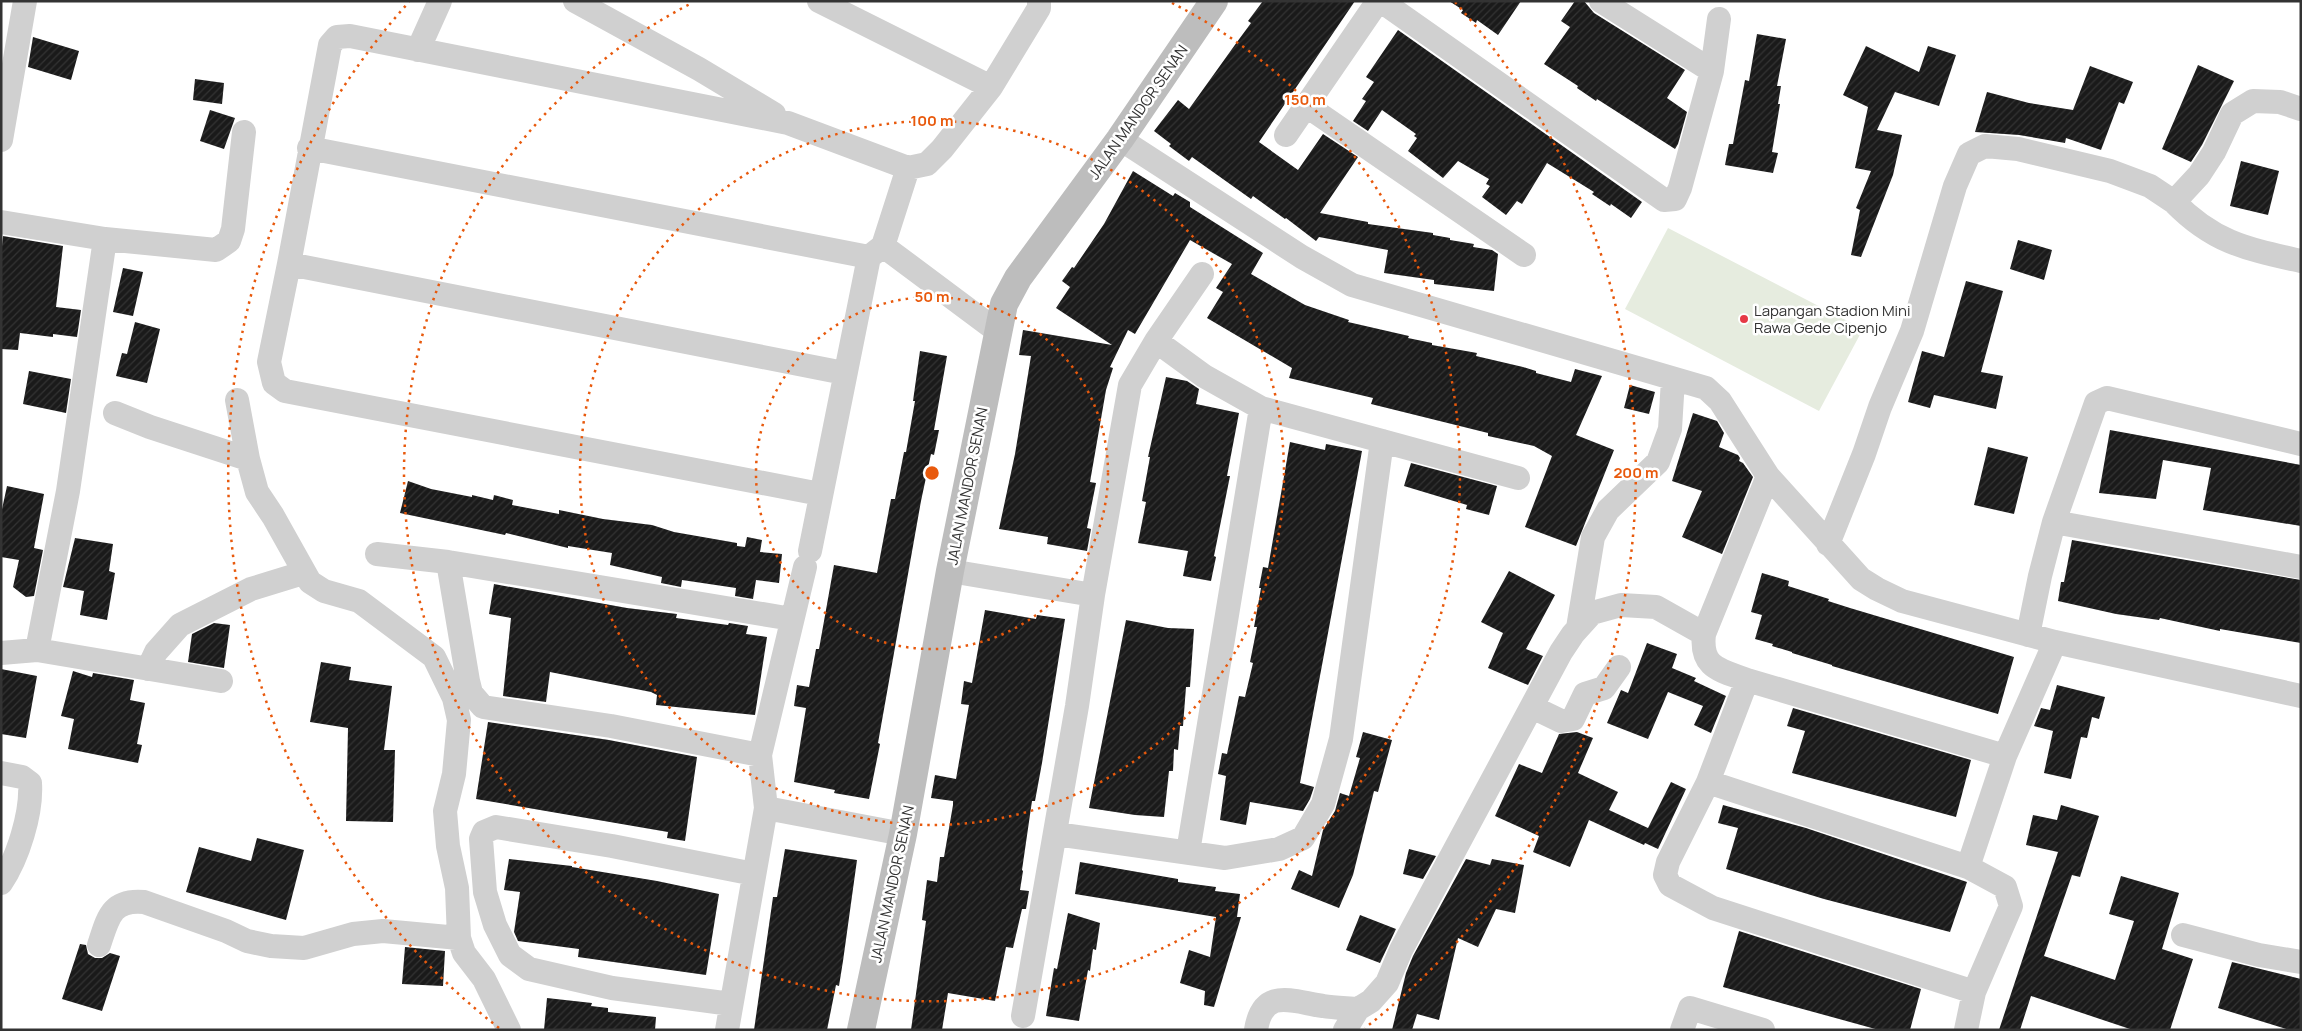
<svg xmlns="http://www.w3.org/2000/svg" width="2302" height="1031" font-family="Manrope,sans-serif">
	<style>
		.pitch { fill: #e6ecdf }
		.building { fill: url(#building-hatch) }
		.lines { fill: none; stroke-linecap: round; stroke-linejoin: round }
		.street { stroke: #d0d0d0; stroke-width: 24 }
		.secondary { stroke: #bdbdbd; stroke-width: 28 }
		.ring { fill: none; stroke: #e8590c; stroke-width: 2.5; stroke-dasharray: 2.5 5 }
		.poi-dot { fill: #e63946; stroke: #fff; stroke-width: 2 }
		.labels { text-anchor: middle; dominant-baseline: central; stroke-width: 5; stroke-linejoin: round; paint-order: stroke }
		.street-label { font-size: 15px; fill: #333; stroke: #fff }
		.poi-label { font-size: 15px; fill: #333; stroke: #fff; text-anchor: start }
		.centre { fill: #e8590c; stroke: #fff; stroke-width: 2.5 }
		.ring-label { font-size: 15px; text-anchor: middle; font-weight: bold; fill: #e8590c; stroke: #fff; stroke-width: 5; stroke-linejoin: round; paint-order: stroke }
	</style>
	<defs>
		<pattern id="building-hatch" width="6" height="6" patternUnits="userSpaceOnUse" patternTransform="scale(1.25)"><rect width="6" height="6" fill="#1a1a1a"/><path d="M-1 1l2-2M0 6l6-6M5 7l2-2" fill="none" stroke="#333"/></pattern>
	</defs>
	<rect width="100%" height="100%" fill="#fff"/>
	<path class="pitch" d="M1668,228L1863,329L1819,411L1625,309Z"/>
	<path class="building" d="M1263,1H1355L1259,142L1298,170L1323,134L1358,157L1320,213L1368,222V224L1433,233V235L1450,238V240L1474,244L1473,247L1492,250L1498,254L1494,291L1434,284V280L1384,273L1388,250L1319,237L1316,241L1286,218L1285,219L1253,196L1251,199L1192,157L1189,161L1169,146L1171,144L1154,131L1178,100L1189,109L1237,42L1251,23L1248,21Z
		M1449,1H1521L1498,35L1477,20L1476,23L1461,13L1463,10Z
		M1575,1H1584L1594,13L1685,70L1667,98L1687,112L1678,144L1675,149L1597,99L1596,101L1577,88L1578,86L1544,64L1570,27L1561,21Z
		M1398,30L1642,202L1631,218L1611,204L1610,206L1592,194L1594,192L1547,163L1522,204L1517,201L1506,215L1482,197L1490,186L1486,184L1489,179L1458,161L1443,178L1408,151L1417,138L1414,136L1416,134L1382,110L1368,131L1353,121L1366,101L1362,99L1374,82L1366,77Z
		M1757,34L1786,39L1777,86H1781L1778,104H1780L1772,152L1778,153L1773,173L1725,165L1729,144H1733L1745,80L1749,81Z
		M33,37L79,51L71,80L28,67Z
		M1866,46L1919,72L1928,46L1956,55L1939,106L1895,92L1877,130L1902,135L1893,175L1861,257L1851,255L1860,210L1856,208L1871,171L1855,168L1868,107L1843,95Z
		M2198,65L2234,81L2202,145L2191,162L2162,149Z
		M2090,66L2133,82L2124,104L2119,102L2101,150L2066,138L2065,143L2019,135L1975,132L1987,92L2029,103L2073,110Z
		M195,79L224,83L222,104L193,100Z
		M210,110L235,118L224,149L200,141Z
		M2241,161L2279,171L2268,215L2230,206Z
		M1133,171L1173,196L1175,193L1190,202V207L1263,253L1251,274L1305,305L1349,320L1348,322L1409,336L1408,338L1432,343V345L1477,353L1476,356L1523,367L1536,371V373L1571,382L1575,369L1602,376L1576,435L1614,450L1576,546L1525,527L1552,456L1534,446L1488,436V433L1371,404L1373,398L1289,378L1292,368L1207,318L1223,292L1216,288L1232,264L1190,240L1135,334L1128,330L1110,367L1113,368L1106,390L1090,482L1096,483L1087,528L1091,529L1087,551L1047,544L1048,537L999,529L1015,454L1031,356L1019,355L1023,330L1112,345L1056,308L1070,287L1062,281L1072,267L1074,268L1104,224Z
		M3,236L63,246L56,307L81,310L77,337L53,334V337L20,333L18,350L1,349V256Z
		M2018,240L2052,250L2044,280L2010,269Z
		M123,268L143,272L133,316L113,312Z
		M1966,281L2003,291L1981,372L2003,376L1996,409L1934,395L1930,408L1908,402L1922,351L1944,357Z
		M135,322L160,329L147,383L116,376L122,353L127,354Z
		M920,351L947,356L934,430H939L934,455L931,454L921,501L878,743L880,744L869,799L834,793L835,790L794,782L806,708L794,706L797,685L809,687L816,649H819L834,565L877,573L891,499H895L904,452H906L915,401H913Z
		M29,371L71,379L66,413L23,404Z
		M1166,377L1187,381L1199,389L1196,404L1239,413L1227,476H1230L1214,556L1216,557L1211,581L1183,576L1188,551L1138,543L1146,502L1142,501L1150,457H1148Z
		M1630,385L1655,392L1649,414L1624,408Z
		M1693,413L1717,421L1724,433L1719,447L1738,455L1740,458L1739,461L1743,463L1753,477L1722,554L1682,537L1702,491L1672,481Z
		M2110,430L2301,465V526L2203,510L2211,468L2163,460L2156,499L2099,493Z
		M1290,442L1325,450L1326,444L1362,451L1300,783L1314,787L1310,799L1303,811L1250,802L1246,825L1220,820L1226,776L1218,774L1222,753L1227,754L1239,696L1245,697L1253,663L1250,662L1257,627H1254L1261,588H1259L1263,567L1268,568Z
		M1988,447L2028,457L2014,514L1974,505Z
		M1411,463L1497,486L1489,515L1466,509L1467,505L1404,486Z
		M408,481L431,489L472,497V495L493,500L494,495L513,500L512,505L559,514V510L603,519L652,525L674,532L737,543V546L745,547L747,537L762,540L760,552L782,554L779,583L756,580L753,599L735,596L736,588L682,580L681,587L661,583L662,577L610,565L612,553L568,546V548L506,533L505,535L400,513Z
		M7,486L44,494L34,548L43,550L34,596L26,597L13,587L19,560L1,557V514Z
		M75,538L113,544L109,571L115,573L107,620L80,615L84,591L63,587Z
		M2072,540L2301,580V643L2220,629V631L2160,618L2159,620L2116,614L2058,601L2061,582H2064Z
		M1509,571L1555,595L1526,649L1543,656L1528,685L1488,668L1503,633L1481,622Z
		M1762,573L1789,581L1788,586L1829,599L1828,601L1850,608L2014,657L1998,714L1832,666V665L1792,653V652L1772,646L1773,644L1755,639L1762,615L1751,612Z
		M494,584L627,608L677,614L676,618L728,625L729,623L748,626L746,634L767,637L755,715L656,705L657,695L651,692L550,672L546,702L503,696L511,618L489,614Z
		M985,610L1036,619L1037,615L1065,619L1042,763L1035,801H1032L1022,870L1023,871L1020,890L1029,891L1026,909H1022L1013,948L1006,947L995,1001L948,993L942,1030H911L926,921L922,920L927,880L937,882L940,857H944L953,805V801L931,798L935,775L956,779L969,705L961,704L964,681L972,683Z
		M1126,620L1168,628L1194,629L1190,687H1186L1183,726H1180L1178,750L1174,749L1173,771H1169L1164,817L1135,815L1089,808Z
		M214,623L230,625L224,668L188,662L192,634Z
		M1647,643L1677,654L1672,668L1696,678L1694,681L1726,696L1711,733L1694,725L1703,706L1668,692L1648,739L1607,723L1621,690L1628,693Z
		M321,662L351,667L349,680L392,686L384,750H395L393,822L346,821L348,728L310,722Z
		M1,669L37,676L26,738L1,734Z
		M73,671L92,677L93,673L134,680L130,700L145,703L137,744L142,745L138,763L68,749L74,719L61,716Z
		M2057,685L2105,697L2099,719L2092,717L2087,738L2081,737L2071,779L2044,773L2053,731L2034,726L2041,708L2050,710Z
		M1793,708L1971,760L1956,817L1792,773L1805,731L1787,726Z
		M488,722L609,740L697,757L685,841L667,838L668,832L476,799Z
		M1363,732L1392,740L1378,792L1374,791L1353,875L1339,908L1291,889L1299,870L1312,876L1323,830L1335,811L1340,793L1349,796L1360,758L1356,757Z
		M1577,732L1593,738L1578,773L1618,792L1609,810L1648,828L1671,782L1686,789L1658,849L1645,843L1644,845L1589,820L1570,867L1533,852L1539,836L1495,816L1519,764L1542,773L1559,734Z
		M1723,805L1806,828L1967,882L1950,932L1824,899L1726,869L1738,828L1718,823Z
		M2061,805L2099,816L2080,877L2072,875L2044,956L2115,980L2134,921L2109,914L2121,876L2179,893L2162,949L2193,959L2170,1030H2133L2031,996L2020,1030H1999L2058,852L2026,845L2033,815L2057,820Z
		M257,838L304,850L286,920L186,892L199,847L251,861Z
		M785,849L857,860L843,961L839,986L836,985L827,1030H754L773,897H777Z
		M1409,849L1436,856L1423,879L1403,874Z
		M509,859L572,866V867L657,881L719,894L706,975L578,957L579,949L518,941L514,932L520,892L504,890Z
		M1466,859L1490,865L1492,859L1524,865L1515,913L1496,909L1478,947L1458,938L1439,1020L1417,1014L1412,1030H1392L1406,973L1413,956Z
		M1080,862L1178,879V882L1216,887L1215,891L1240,894L1237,917H1241L1214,1007L1204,1005L1205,991L1180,983L1189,950L1210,957L1216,917L1075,894Z
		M1068,913L1100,923L1096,950L1093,949L1090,971L1088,970L1079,1021L1046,1016L1054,968L1057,969Z
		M1360,915L1396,929L1380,963L1346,950Z
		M1739,931L1921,989L1910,1030H1879L1723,987Z
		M80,944L86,945L88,954L95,958H102L110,953L120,956L102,1011L62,999Z
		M405,947L445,951L443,986L402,984Z
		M2232,962L2301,979V1030H2290L2218,1008Z
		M547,998L592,1003L591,1006L608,1008V1012L656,1017L655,1030H544Z"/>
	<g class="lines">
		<path class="street" d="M575,1L699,69L774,114
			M819,1L991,87
			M1381,1L1664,200L1675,199L1680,188L1712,71L1719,19
			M1601,1L1712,71
			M418,50L440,1
			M1307,106L1524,255
			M1286,135L1378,1
			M1120,139L1302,257L1352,285L1706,388L1720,401L1768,476L1861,579L1877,589L1902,601L2055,642L2301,696
			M1,140L25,1
			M309,148L869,257
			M2174,202C2214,243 2247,249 2301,261
			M1,222L105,239L216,250L229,241L233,229L244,132
			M883,246L997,331
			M289,264L844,373
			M1156,341L1204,376L1261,408L1518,478
			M237,400L248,459L257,492L273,516L310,582L324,591L359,601L434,657L454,698L459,720L454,774L445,811L448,846L457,888L459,938L464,953L484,979L509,1030
			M115,413L150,427L248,459
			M1768,476L1704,634C1700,668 1720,670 1747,680L2005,756
			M820,494L285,391L274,383L269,362L289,264L330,45L337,37L350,36L788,123L908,168
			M2054,522L2096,403L2107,398L2301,444
			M1828,544L1864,454L1880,407L1912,331L1955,186L1969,154L1985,146L2018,149L2110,171L2150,186L2174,202L2199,175L2214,152L2232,114L2253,101L2280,102L2301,109
			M810,551L869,257L883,246L908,168L927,164L942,149L991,87L1039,8V1
			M377,554L448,562L792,619
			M448,562L468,681L471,693L483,707L611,726L760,755
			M950,571L1093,595
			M1578,628L1593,537L1608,510L1658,462L1670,429L1673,379
			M2028,635L2040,576L2054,522L2301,567
			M37,650L221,681
			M1,653L37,650L68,491L105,239
			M148,669L156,652L180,625L251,589L303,573
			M1747,680L1708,782L1668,862L1665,875L1670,885L1713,908L1974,992
			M1532,707L1561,721L1573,719L1585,694L1604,688L1619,667
			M1,773L22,777L30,783C32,813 18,858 1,883
			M1708,782L1968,867
			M766,808L903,834
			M1056,834L1225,858L1279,849L1303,838L1323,804L1341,739L1382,441
			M1188,852L1261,408
			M2183,935L2259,955L2301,962
			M99,945C108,918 111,899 144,902L226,931L247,941L271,946L304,948L353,934L383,931L459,938
			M731,1004L612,988L529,969L510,955L495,925L485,892L481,839L484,832L496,827L612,846L754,874
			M1023,1016L1077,706L1093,595L1130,385L1156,341L1202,274
			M727,1030L766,808L760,755L805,567
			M1256,1030C1263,986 1293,1002 1323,1006C1334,1008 1346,1008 1358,1009
			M1345,1030L1358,1009L1371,1001L1387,983L1401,950L1561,652L1573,634L1592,613L1621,605L1656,607L1704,634
			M1682,1030L1690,1008L1763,1030
			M1966,1030L1974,992L2011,906L2005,887L1968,867L2005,756L2055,642"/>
		<path class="secondary" d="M861,1030L903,834L950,571L1004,304L1018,278L1120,139L1214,1"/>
	</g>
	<g class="ring">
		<circle cx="932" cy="473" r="176"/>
		<circle cx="932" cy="473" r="352"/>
		<path d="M1172 3A528 528 0 1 1 692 3"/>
		<path d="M499 1028A704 704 0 0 1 409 2M1455 2A704 704 0 0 1 1365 1028"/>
	</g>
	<circle class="poi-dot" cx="1744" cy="319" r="5"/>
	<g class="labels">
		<g class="street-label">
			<text transform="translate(1138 112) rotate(-55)">JALAN MANDOR SENAN</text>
			<text transform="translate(967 486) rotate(-79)">JALAN MANDOR SENAN</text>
			<text transform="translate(892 884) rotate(-78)">JALAN MANDOR SENAN</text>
		</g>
		<g class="poi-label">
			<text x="1754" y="310">Lapangan Stadion Mini<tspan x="1754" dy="17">Rawa Gede Cipenjo</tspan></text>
		</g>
	</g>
	<circle cx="932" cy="473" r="8" class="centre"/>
	<g class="ring-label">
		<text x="1305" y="105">150 m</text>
		<text x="932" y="126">100 m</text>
		<text x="932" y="302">50 m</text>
		<text x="1636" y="478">200 m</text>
	</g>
	<rect width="2302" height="1031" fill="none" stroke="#333333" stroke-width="5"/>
</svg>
